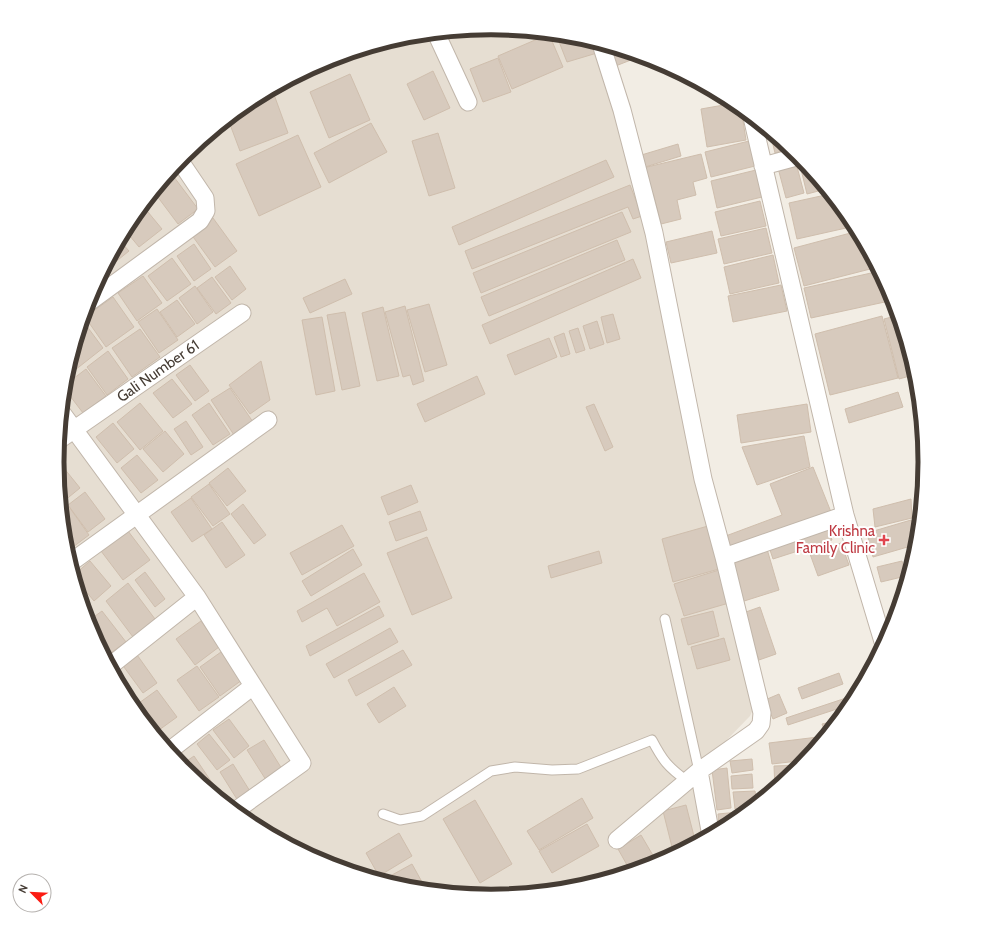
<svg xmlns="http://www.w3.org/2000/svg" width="983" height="925" font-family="Cabin,sans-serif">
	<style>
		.residential { fill: #e6ded2 }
		.building { fill: #d7cabd; stroke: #cfbead }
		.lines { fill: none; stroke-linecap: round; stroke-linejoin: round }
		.service-casing { stroke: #c1b6aa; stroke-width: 11 }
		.minor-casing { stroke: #c1b6aa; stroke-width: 19 }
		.service { stroke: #fff; stroke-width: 9 }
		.minor { stroke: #fff; stroke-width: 17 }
		.health-dot { fill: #e0444e; stroke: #fff; stroke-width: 1.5 }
		.labels { text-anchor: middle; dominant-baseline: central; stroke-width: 4; stroke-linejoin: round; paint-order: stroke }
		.street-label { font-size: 15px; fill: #453c34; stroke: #fff }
		.health-label { font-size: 15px; fill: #be3a42; stroke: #fff; text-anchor: end }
		.rim { fill: none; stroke: #453c34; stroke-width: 5 }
	</style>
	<rect width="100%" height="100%" fill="#f2ede4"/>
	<path class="residential" d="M492,28L576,36L604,45L755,705L750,716L719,748L707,775L716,833L658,864L576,889L491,897L407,889L325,864L250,824L184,770L130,704L90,629L65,547L57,462L65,378L90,296L130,221L184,155L250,101L325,61L407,36Z"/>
	<path class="building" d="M549,34L563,67L512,89L498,56Z
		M556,34L576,36L592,41L597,53L567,62Z
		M423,35L400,46L397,39L407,36Z
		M624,51L641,56L613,67L609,56Z
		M498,58L511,92L483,102L470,69Z
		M433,71L450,108L424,120L407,84Z
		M350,74L370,120L329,138L310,92Z
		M272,89L288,133L240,151L228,119L250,101Z
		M735,103L741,108L746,140L707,147L701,109Z
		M371,123L387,152L329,183L314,153Z
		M770,132L792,149L775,153Z
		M438,133L455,188L429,196L412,141Z
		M298,135L321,187L259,216L236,164Z
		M749,141L755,166L711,177L705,152Z
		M678,144L681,156L642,168L638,156Z
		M701,154L707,178L693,182L696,195L677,200L681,219L661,224L653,193L650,194L643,168Z
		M606,160L614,177L459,245L452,227Z
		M803,160L826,189L807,194L799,161Z
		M796,163L804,193L786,198L778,168Z
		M756,170L762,197L717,208L711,181Z
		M174,177L198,209L178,224L154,192Z
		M630,185L642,216L633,219L628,207L472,269L465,251Z
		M830,194L855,226L797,239L789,203Z
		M760,201L766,226L721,236L715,212Z
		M143,206L162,229L139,247L125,230Z
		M622,212L631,232L481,293L473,273Z
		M213,218L237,251L215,267L191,234Z
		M766,228L772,253L724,264L718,239Z
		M712,231L717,253L671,263L666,242Z
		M858,231L878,267L804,286L794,248Z
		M617,240L625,260L489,316L481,297Z
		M120,241L129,251L103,272Z
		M194,244L211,269L194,281L177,256Z
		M773,255L779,283L730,294L724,267Z
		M172,258L191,284L167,301L148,276Z
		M633,259L641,278L490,344L482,325Z
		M230,266L246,289L232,300L215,277Z
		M880,271L894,300L811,318L804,288Z
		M143,276L162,303L137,321L118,293Z
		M212,277L231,303L216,314L197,288Z
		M345,279L352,294L310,313L303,298Z
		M781,285L787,311L733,322L728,296Z
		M195,286L213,312L197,324L179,298Z
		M113,297L134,327L106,347L85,317Z
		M177,300L195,324L177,337L160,312Z
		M429,304L447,365L425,372L407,310Z
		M405,306L424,381L413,385L410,375L403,377L385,312Z
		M383,307L399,376L377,381L362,313Z
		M157,309L178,340L159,353L138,322Z
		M345,312L360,386L342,390L327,315Z
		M613,314L620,339L607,343L601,317Z
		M899,315L917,374L899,379L884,319Z
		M882,316L898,378L830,395L815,334Z
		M322,317L335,391L316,395L302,320Z
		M83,321L103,348L70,374L68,371Z
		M597,321L604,344L590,349L583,326Z
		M578,328L585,350L576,353L569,331Z
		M140,329L160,357L132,377L112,348Z
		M564,333L570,354L561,357L554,337Z
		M549,338L557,357L515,375L507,355Z
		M108,351L128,379L107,395L87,367Z
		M261,361L270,400L250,414L229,385Z
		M190,365L209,391L195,401L176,375Z
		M86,369L106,396L83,413L64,388L65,385Z
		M477,376L485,394L425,422L417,404Z
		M172,379L192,404L173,418L153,393Z
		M230,388L253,422L234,435L211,400Z
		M898,392L903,407L849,423L845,409Z
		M140,403L163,431L140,450L117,422Z
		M209,403L230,434L213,445L192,415Z
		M594,404L613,447L605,451L586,407Z
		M807,404L811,432L741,443L737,415Z
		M186,421L203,447L191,455L174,429Z
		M113,423L134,449L117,463L96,437Z
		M165,431L184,454L163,472L143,449Z
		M804,436L810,467L757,485L742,447Z
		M137,455L158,480L141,493L121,468Z
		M59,462L80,488L64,501L60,496L57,464Z
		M813,467L831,512L729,551L723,537L782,515L770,484Z
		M228,468L246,491L227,506L209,483Z
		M209,484L230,514L213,526L191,497Z
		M411,485L418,502L388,515L381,497Z
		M85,492L105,519L88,532L68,505Z
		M191,498L212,529L192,542L171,512Z
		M911,499L912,518L875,527L873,509Z
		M67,504L89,535L69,550L65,544L61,508Z
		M243,504L266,535L254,544L231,514Z
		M420,511L427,530L396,541L389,522Z
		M921,518L920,528L914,529L912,520Z
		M911,520L918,544L873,557L867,533Z
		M222,522L245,555L226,568L204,535Z
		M342,525L354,546L302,575L290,553Z
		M827,525L832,540L773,559L768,544Z
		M708,526L719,569L673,582L662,539Z
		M128,531L150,560L123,580L101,551Z
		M427,537L452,598L412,615L387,553Z
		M841,543L849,565L818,576L810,554Z
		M353,549L362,565L311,596L302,581Z
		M767,549L779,590L741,602L728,561Z
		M599,551L602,563L551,578L548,566Z
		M90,561L111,586L94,601L75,578L74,575Z
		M902,561L906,576L881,582L877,567Z
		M719,570L729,603L684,616L674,584Z
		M145,572L165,599L155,607L135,580Z
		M364,573L380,602L337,626L327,608L302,622L297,611Z
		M128,583L155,619L133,637L106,601Z
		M379,606L384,616L310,656L306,646Z
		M760,607L776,654L759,660L743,613Z
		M102,611L126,642L105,657L88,621Z
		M713,611L719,636L688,645L681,619Z
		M201,621L219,647L195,665L176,639Z
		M390,628L398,642L334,678L326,664Z
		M724,638L730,660L697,669L691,647Z
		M403,650L412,665L356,696L348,680Z
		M135,652L157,683L143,693L121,663Z
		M221,652L242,680L220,696L200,667Z
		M197,666L219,697L199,711L177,680Z
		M114,671L138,703L133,707L113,672Z
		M839,673L843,684L802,699L798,688Z
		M394,687L406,706L379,723L367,704Z
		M157,690L177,717L159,730L139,703Z
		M779,694L787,713L773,719L765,700Z
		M846,698L849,708L843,716L840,708L788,725L786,718Z
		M138,707L156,731L154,733L135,710Z
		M229,719L249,746L234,758L213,730Z
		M839,720L831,730V727L824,729L822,724Z
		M209,734L230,760L217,770L197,744Z
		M818,737L819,745L807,760L772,764L769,743Z
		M264,740L282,769L266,780L247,750Z
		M194,756L227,805L181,765Z
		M752,759L753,770L732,773L730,761Z
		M233,764L253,796L240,804L220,772Z
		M803,765L799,770L775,789L774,766Z
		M727,768L731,808L717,810L712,770Z
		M752,774L753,788L732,789L731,776Z
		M755,791L757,804L753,807L735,809L733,792Z
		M582,798L593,818L539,850L527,831Z
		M475,800L512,864L480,883L443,819Z
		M686,805L696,844L674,855L663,811Z
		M749,811L733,824L719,831L718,814Z
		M587,824L599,846L552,873L539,851Z
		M399,833L412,856L379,876L366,853Z
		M641,835L658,864L631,872L618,849Z
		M346,863L352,872L339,868Z
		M412,864L422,882L410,889L381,881Z"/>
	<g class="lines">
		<defs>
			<path id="service" d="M665,619L699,771
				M383,814L400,820L422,816L491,771L515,767L552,770L578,769L652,740C663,761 668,767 687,781"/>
			<path id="minor" d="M436,33L468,102
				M601,44L622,110L654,233L703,479L724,557L762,713L761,724L756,731L699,771L711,836
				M752,117L845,515L884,645
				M763,166L800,156
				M88,303L200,221L206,211L205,198L180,161
				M62,413L197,597L302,763L235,811
				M59,440L242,313
				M724,557L845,515
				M70,563L268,420
				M110,666L197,597
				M169,751L253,686
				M617,840L699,771"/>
		</defs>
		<use href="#service" class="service-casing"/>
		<use href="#minor" class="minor-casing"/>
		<use href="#service" class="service"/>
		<use href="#minor" class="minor"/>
	</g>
	<path class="health-dot" d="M882 534h4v4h4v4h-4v4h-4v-4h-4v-4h4z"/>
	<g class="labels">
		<g class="street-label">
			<text transform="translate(158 371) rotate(-35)">Gali Number 61</text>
		</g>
		<g class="health-label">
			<text x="875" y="531">Krishna<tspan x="875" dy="17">Family Clinic</tspan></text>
		</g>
	</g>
	<path d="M0 0H983V925H0ZM64 462a427 427 0 1 1 854 0a427 427 0 1 1-854 0Z" fill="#fff" fill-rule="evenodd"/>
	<path class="rim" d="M64 462a427 427 0 1 1 854 0a427 427 0 1 1-854 0Z"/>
	<g transform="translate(32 893) rotate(294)"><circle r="19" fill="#ffffff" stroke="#b5b1ae"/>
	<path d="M0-3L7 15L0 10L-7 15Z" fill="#fb1c13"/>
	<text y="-6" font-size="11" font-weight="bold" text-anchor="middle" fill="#453c34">N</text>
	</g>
</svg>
